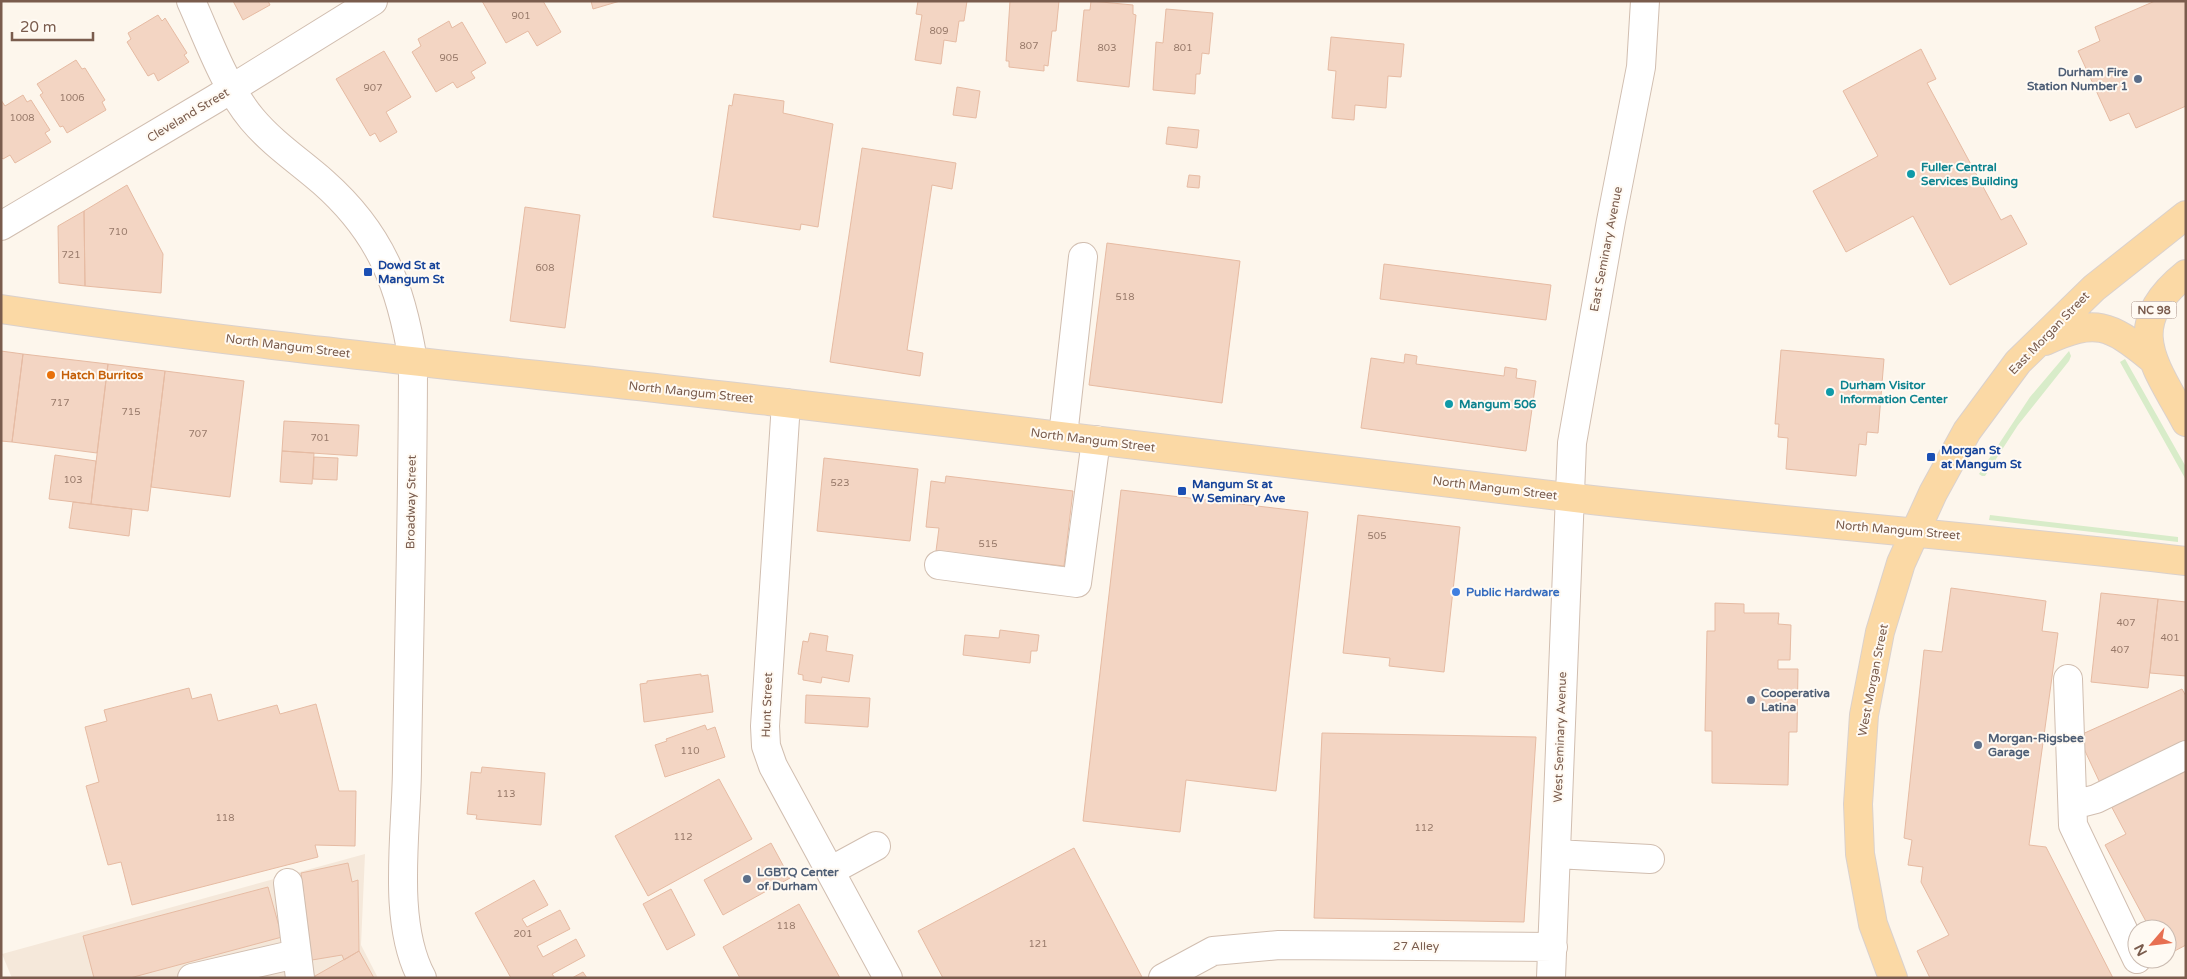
<svg xmlns="http://www.w3.org/2000/svg" width="2187" height="979" font-family="'Varela Round',sans-serif">
	<style>
		.residential { fill: #f5e8da }
		.green { fill: #d8ecc9 }
		.building { fill: #f3d5c3; stroke: #e6bba3 }
		.lines { fill: none; stroke-linecap: round; stroke-linejoin: round }
		.minor-casing { stroke: #d1beb0; stroke-width: 30 }
		.major-casing { stroke: #dad1cd; stroke-width: 30 }
		.minor { stroke: #fff; stroke-width: 28 }
		.major { stroke: #fbd9a5; stroke-width: 28 }
		.service-dot { fill: #5c6f8a; stroke: #fffaf3; stroke-width: 2 }
		.culture-dot { fill: #0f9aa8; stroke: #fffaf3; stroke-width: 2 }
		.transit-dot { fill: #1a4fb4; stroke: #fffaf3; stroke-width: 2 }
		.food-dot { fill: #e8710a; stroke: #fffaf3; stroke-width: 2 }
		.shop-dot { fill: #3f7fe0; stroke: #fffaf3; stroke-width: 2 }
		.labels { text-anchor: middle; dominant-baseline: central; stroke-width: 4; stroke-linejoin: round; paint-order: stroke }
		.number-label { font-size: 10px; fill: #987a6a }
		.shield { fill: #fffaf3; stroke: #a28b7f; stroke-width: 1 }
		.shield-label { font-size: 11px; font-weight: bold; fill: #7a5c4d }
		.service-label { font-size: 12px; font-weight: bold; fill: #4e5e75; stroke: #fffaf3; text-anchor: start }
		.street-label { font-size: 12px; fill: #7a5c4d; stroke: #fffaf3 }
		.culture-label { font-size: 12px; font-weight: bold; fill: #0d838f; stroke: #fffaf3; text-anchor: start }
		.transit-label { font-size: 12px; font-weight: bold; fill: #164399; stroke: #fffaf3; text-anchor: start }
		.food-label { font-size: 12px; font-weight: bold; fill: #c56008; stroke: #fffaf3; text-anchor: start }
		.shop-label { font-size: 12px; font-weight: bold; fill: #366cbe; stroke: #fffaf3; text-anchor: start }
	</style>
	<rect width="100%" height="100%" fill="#fdf6ec"/>
	<path class="residential" d="M365,854L361,945L378,978H12L2,954Z"/>
	<path class="green" d="M2069,351L2071,356L2069,361L2018,425L1985,476H1982L1979,474L2030,397Z
		M2125,359L2186,467V480L2120,362Z
		M1990,515L2178,537V542L1989,520Z"/>
	<path class="building" d="M233,1H268L270,5L243,20Z
		M482,1H543L561,32L537,46L528,31L506,43Z
		M591,1H620L593,9Z
		M918,1H967L964,21H959L956,42L944,40L941,64L915,60L922,15L916,14Z
		M1010,1H1059L1056,31H1052L1048,66L1044,65V71L1009,67V61H1006Z
		M1091,1L1133,5V14L1136,15L1129,87L1077,81L1084,10H1090Z
		M2155,1H2186V106L2136,128L2129,113L2110,121L2078,51L2100,41L2095,27Z
		M1166,9L1213,13L1209,54L1202,53L1200,74H1196L1195,94L1153,90L1156,42L1163,43Z
		M158,15L162,21L165,18L187,53L184,55L189,62L158,81L154,73L148,76L127,42L131,39L128,33Z
		M449,21L452,28L462,22L486,63L471,72L475,78L457,88L453,82L436,92L412,52L421,46L418,39Z
		M1331,37L1404,44L1401,77L1388,76L1386,108L1355,105L1354,120L1332,118L1336,71L1328,70Z
		M1921,49L1936,79L1927,83L2001,220L2011,215L2027,244L1950,285L1913,216L1846,252L1813,191L1878,156L1843,91Z
		M384,51L411,97L386,112L397,132L380,142L375,133L370,136L336,79Z
		M76,60L82,69L85,68L105,100L102,102L106,110L67,133L63,126L60,127L40,95L43,93L37,84Z
		M957,87L980,91L976,118L953,115Z
		M734,94L784,101L783,113L833,124L818,227L801,224L800,230L713,217L729,105L732,106Z
		M23,95L27,102L31,100L50,130L45,133L51,142L15,163L10,155L3,159L1,157V100L5,106Z
		M1168,127L1199,130L1197,148L1166,144Z
		M862,148L956,163L952,189L932,185L907,350L923,353L920,376L830,362Z
		M1189,175L1200,176L1199,188L1187,187Z
		M127,185L163,254L161,293L85,286L84,211Z
		M525,207L580,215L565,328L510,321Z
		M84,211L85,286L59,283L58,226Z
		M1107,243L1240,261L1222,403L1089,385Z
		M1384,264L1551,285L1546,320L1380,299Z
		M1781,350L1884,359L1878,433L1867,432L1866,445L1859,444L1856,476L1786,469L1788,438L1778,437L1779,424H1775Z
		M1,351L23,354L12,442L1,441Z
		M23,354L108,364L97,453L12,442Z
		M1405,354L1417,356L1416,364L1504,376L1505,367L1517,369L1516,378L1536,381L1526,451L1361,428L1371,358L1404,363Z
		M108,364L165,371L148,511L91,504Z
		M165,371L244,381L230,497L151,487Z
		M284,421L359,425L357,456L282,451Z
		M282,451L314,453L312,484L280,482Z
		M55,455L96,461L91,504L49,499Z
		M314,457L338,458L337,480L313,479Z
		M824,458L918,469L910,541L817,531Z
		M946,476L1073,491L1064,566L936,551L939,528L926,527L931,481L945,483Z
		M1121,490L1308,512L1276,791L1186,780L1180,832L1083,821Z
		M73,502L132,509L129,536L69,528Z
		M1358,515L1460,527L1444,672L1389,666L1390,658L1343,653Z
		M1951,588L2046,601L2042,631L2058,633L2029,845L2046,847L2113,978H1930L1917,951L1949,935L1921,882L1923,867L1908,865L1912,840L1904,838L1924,650L1942,652Z
		M2101,593L2158,599L2148,688L2091,682Z
		M2158,599L2186,602V676L2150,673Z
		M1715,603L1744,604V613H1779L1778,624L1791,625L1790,660H1778V669H1798L1797,732H1789L1788,785L1712,783V731H1705L1707,631H1715Z
		M1000,630L1039,635L1037,651H1031L1030,663L963,655L965,635L999,638Z
		M810,633L828,636L826,651L853,655L849,682L822,677L821,683L803,680V675L798,674L803,641L808,642Z
		M701,674V676L708,675L713,712L644,722L640,684L647,683V681Z
		M189,688L192,699L211,694L218,721L277,705L280,714L316,704L339,791H356L355,846L315,845L318,857L132,905L121,862L108,865L86,786L99,782L85,727L107,721L104,710Z
		M2182,689L2186,696V744L2100,783L2078,736Z
		M806,695L870,698L868,727L805,723Z
		M705,725L707,730L715,727L725,757L665,777L655,745L667,741L666,739Z
		M1322,733L1536,737L1524,922L1314,918Z
		M2186,761V945L2167,955V929H2150L2105,845L2126,834L2109,802Z
		M482,767L545,773L541,825L476,819L477,815L467,814L471,772L481,773Z
		M719,779L752,839L648,896L615,836Z
		M771,843L790,878L723,915L704,880Z
		M1074,848L1142,977L943,978L918,931Z
		M348,863L352,882L358,880L359,951L344,960L342,955L312,960L301,873Z
		M534,880L548,905L522,919L527,927L560,910L570,929L537,946L543,957L576,939L585,956L552,974L555,978H511L475,913Z
		M268,887L282,937L130,978H94L83,936Z
		M671,889L695,935L667,950L643,904Z
		M799,904L840,978H740L723,947Z
		M359,951L374,978H316L315,976Z
		M583,972L587,978H572Z"/>
	<g class="lines">
		<defs>
			<path id="minor" d="M191,1C209,41 224,85 252,119C273,144 299,161 323,182C382,234 401,287 413,361C413,496 409,631 407,766C407,829 391,921 422,978
				M1,226L215,99L373,1
				M786,403L765,726L766,746L773,766L888,978
				M1063,436L1083,257
				M939,565L1077,583L1096,440
				M2068,679L2073,825L2137,959
				M2073,805L2096,799L2186,755
				M1556,854L1650,859
				M830,871L876,846
				M288,883L300,978
				M192,978L296,954
				M1163,978L1213,951L1279,945L1553,947
				M1551,978L1572,443L1611,221L1641,67L1645,1"/>
			<path id="major" d="M2186,274C2121,326 2154,363 2186,422
				M1,309C256,347 513,371 769,401C1044,433 1318,469 1592,500C1790,522 1988,538 2186,561
				M2045,341C2096,318 2109,324 2151,358
				M1893,978L1873,924L1860,854L1858,804L1864,715L1880,632L1901,563L1933,493L1967,431L2018,362L2094,288L2186,215"/>
		</defs>
		<use href="#minor" class="minor-casing"/>
		<use href="#major" class="major-casing"/>
		<use href="#minor" class="minor"/>
		<use href="#major" class="major"/>
	</g>
	<g class="service-dot">
		<circle cx="2138" cy="79" r="5"/>
		<circle cx="1751" cy="700" r="5"/>
		<circle cx="1978" cy="745" r="5"/>
		<circle cx="747" cy="879" r="5"/>
	</g>
	<g class="culture-dot">
		<circle cx="1911" cy="174" r="5"/>
		<circle cx="1830" cy="392" r="5"/>
		<circle cx="1449" cy="404" r="5"/>
	</g>
	<g class="transit-dot">
		<rect x="363" y="267" width="10" height="10" rx="2.5"/>
		<rect x="1926" y="452" width="10" height="10" rx="2.5"/>
		<rect x="1177" y="486" width="10" height="10" rx="2.5"/>
	</g>
	<circle class="food-dot" cx="51" cy="375" r="5"/>
	<circle class="shop-dot" cx="1456" cy="592" r="5"/>
	<g class="labels">
		<g class="number-label">
			<text x="521" y="16">901</text>
			<text x="939" y="31">809</text>
			<text x="1029" y="46">807</text>
			<text x="1107" y="48">803</text>
			<text x="1183" y="48">801</text>
			<text x="449" y="58">905</text>
			<text x="373" y="88">907</text>
			<text x="72" y="98">1006</text>
			<text x="22" y="118">1008</text>
			<text x="118" y="232">710</text>
			<text x="71" y="255">721</text>
			<text x="545" y="268">608</text>
			<text x="1125" y="297">518</text>
			<text x="60" y="403">717</text>
			<text x="131" y="412">715</text>
			<text x="198" y="434">707</text>
			<text x="320" y="438">701</text>
			<text x="73" y="480">103</text>
			<text x="840" y="483">523</text>
			<text x="1377" y="536">505</text>
			<text x="988" y="544">515</text>
			<text x="2126" y="623">407</text>
			<text x="2170" y="638">401</text>
			<text x="2120" y="650">407</text>
			<text x="690" y="751">110</text>
			<text x="506" y="794">113</text>
			<text x="225" y="818">118</text>
			<text x="1424" y="828">112</text>
			<text x="683" y="837">112</text>
			<text x="786" y="926">118</text>
			<text x="523" y="934">201</text>
			<text x="1038" y="944">121</text>
		</g>
		<rect class="shield" x="2131.5" y="301.5" width="45" height="17" rx="4"/>
		<g class="shield-label">
			<text x="2154" y="310">NC 98</text>
		</g>
		<g class="service-label">
			<text x="2128" y="72" text-anchor="end">Durham Fire<tspan x="2128" dy="14">Station Number 1</tspan></text>
			<text x="1761" y="693">Cooperativa<tspan x="1761" dy="14">Latina</tspan></text>
			<text x="1988" y="738">Morgan-Rigsbee<tspan x="1988" dy="14">Garage</tspan></text>
			<text x="757" y="872">LGBTQ Center<tspan x="757" dy="14">of Durham</tspan></text>
		</g>
		<g class="street-label">
			<text transform="translate(188 115) rotate(-31)">Cleveland Street</text>
			<text transform="translate(1606 249) rotate(-79)">East Seminary Avenue</text>
			<text transform="translate(2049 333) rotate(-46)">East Morgan Street</text>
			<text transform="translate(288 346) rotate(7)">North Mangum Street</text>
			<text transform="translate(691 392) rotate(6)">North Mangum Street</text>
			<text transform="translate(1093 440) rotate(7)">North Mangum Street</text>
			<text transform="translate(1495 488) rotate(7)">North Mangum Street</text>
			<text transform="translate(411 502) rotate(-89)">Broadway Street</text>
			<text transform="translate(1898 530) rotate(5)">North Mangum Street</text>
			<text transform="translate(1873 680) rotate(-79)">West Morgan Street</text>
			<text transform="translate(767 705) rotate(-88)">Hunt Street</text>
			<text transform="translate(1560 737) rotate(-88)">West Seminary Avenue</text>
			<text x="1416" y="946">27 Alley</text>
		</g>
		<g class="culture-label">
			<text x="1921" y="167">Fuller Central<tspan x="1921" dy="14">Services Building</tspan></text>
			<text x="1840" y="385">Durham Visitor<tspan x="1840" dy="14">Information Center</tspan></text>
			<text x="1459" y="404">Mangum 506</text>
		</g>
		<g class="transit-label">
			<text x="378" y="265">Dowd St at<tspan x="378" dy="14">Mangum St</tspan></text>
			<text x="1941" y="450">Morgan St<tspan x="1941" dy="14">at Mangum St</tspan></text>
			<text x="1192" y="484">Mangum St at<tspan x="1192" dy="14">W Seminary Ave</tspan></text>
		</g>
		<g class="food-label">
			<text x="61" y="375">Hatch Burritos</text>
		</g>
		<g class="shop-label">
			<text x="1466" y="592">Public Hardware</text>
		</g>
	</g>
	<rect width="2187" height="979" fill="none" stroke="#7a5c4d" stroke-width="5"/>
	<g transform="translate(2152 944) rotate(242)"><circle r="24" fill="#fffaf3" stroke="#cabbb1"/>
	<path d="M0-4L9 19L0 12L-9 19Z" fill="#e76f51"/>
	<text y="-8" font-size="14" font-weight="bold" text-anchor="middle" fill="#7a5c4d">N</text>
	</g>
	<path d="M12 32v8h81v-8" fill="none" stroke="#7a5c4d" stroke-width="2.5"/>
	<text x="20" y="32" font-size="15" fill="#7a5c4d" stroke="#fffaf3" stroke-width="4" paint-order="stroke">20 m</text>
</svg>
